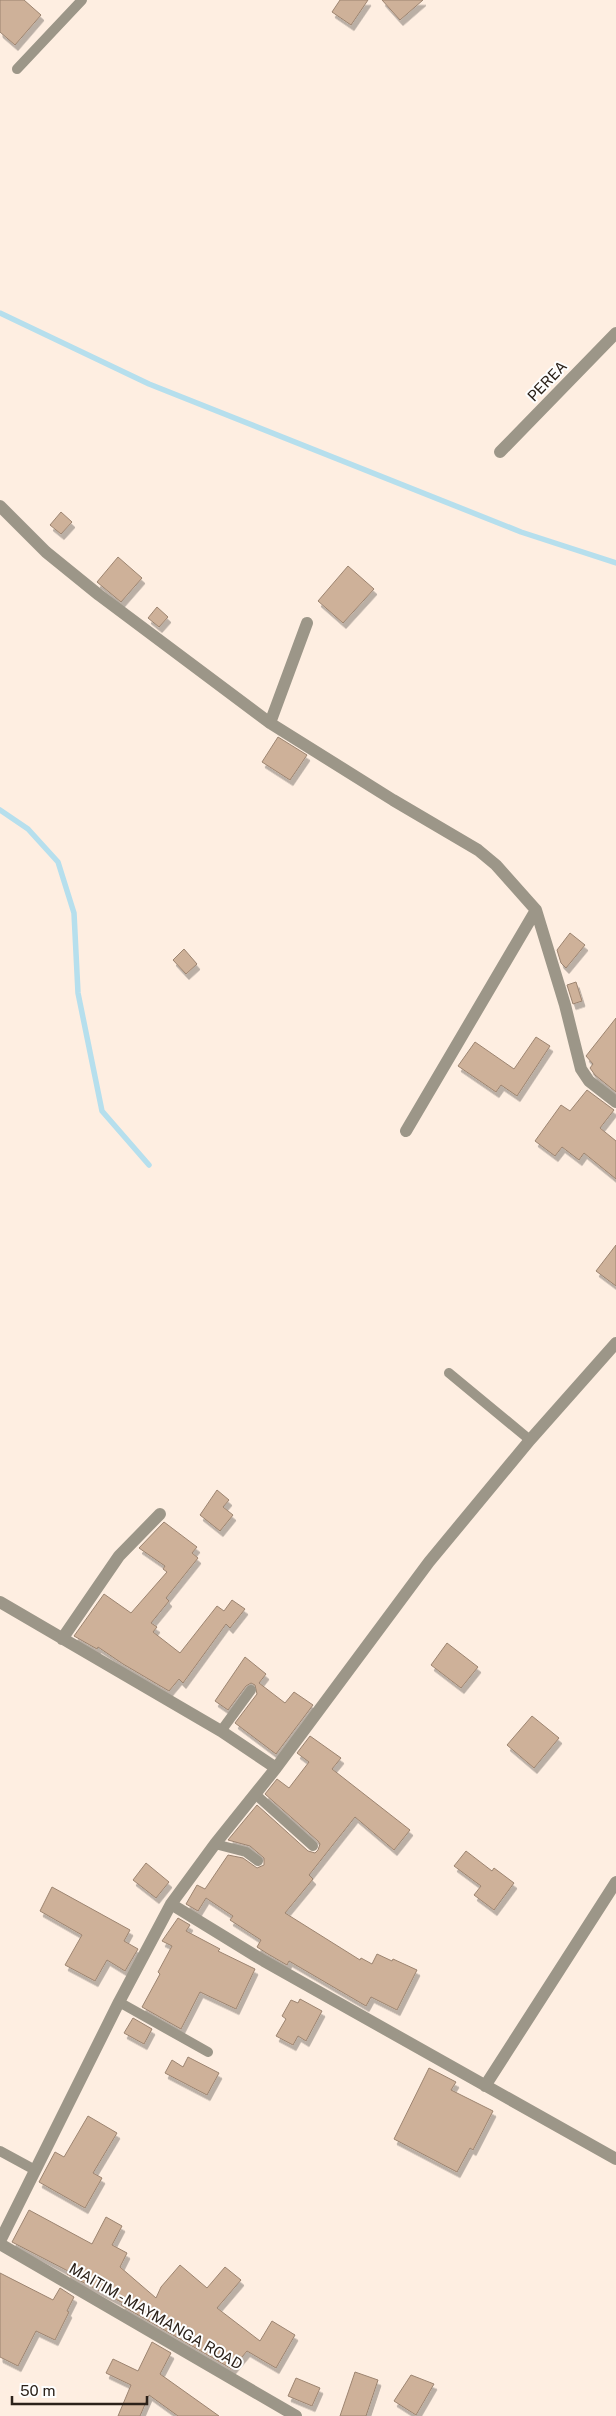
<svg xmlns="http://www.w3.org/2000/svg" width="616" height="2416" font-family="'Public Sans',sans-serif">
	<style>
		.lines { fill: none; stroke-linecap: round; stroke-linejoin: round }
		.stream { stroke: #b6dfed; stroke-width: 5.5 }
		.building { fill: #ceb199; stroke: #9c8470; filter: url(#shadow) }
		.service { stroke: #9c9688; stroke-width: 10 }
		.minor { stroke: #9c9688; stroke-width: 12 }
		.labels { text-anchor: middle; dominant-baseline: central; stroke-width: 4; stroke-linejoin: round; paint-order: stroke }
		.street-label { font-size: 15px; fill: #2c221a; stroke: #fefefe }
	</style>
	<defs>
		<filter id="shadow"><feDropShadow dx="3" dy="5.5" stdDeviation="0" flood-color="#0004"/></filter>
	</defs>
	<rect width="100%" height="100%" fill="#feeee1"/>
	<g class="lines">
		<path class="stream" d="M0,313L149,384L521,532L616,563
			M0,810L28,829L58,862L74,913L78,993L102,1111L149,1165"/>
	</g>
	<path class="building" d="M0,0H24L41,15L15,45L0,32Z
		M340,0H368L351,25L332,12Z
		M382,0H423L400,20Z
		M61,512L72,522L61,534L50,525Z
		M118,557L142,578L121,602L97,582Z
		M348,566L374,589L343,623L318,601Z
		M157,607L168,617L159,627L148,618Z
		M278,737L307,755L290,780L262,762Z
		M570,933L585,945L566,968L561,963L557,950Z
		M184,949L197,964L186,974L173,960Z
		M576,982L582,1001L573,1004L567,985Z
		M616,1018V1092L595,1075L590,1068L593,1064L586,1056Z
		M536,1037L550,1046L517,1096L501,1085L496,1092L458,1066L475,1042L514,1069Z
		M587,1090L614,1110L600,1128L616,1141V1179L584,1153L579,1160L562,1147L555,1156L535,1141L561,1105L570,1111Z
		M616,1245V1286L596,1271Z
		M217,1490L229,1500L223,1507L233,1515L220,1531L200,1515Z
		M164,1522L197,1547L192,1553L198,1558L166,1598L169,1601L151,1623L157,1627L153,1632L180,1653L217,1606L224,1611L232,1600L245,1609L230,1628L226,1624L183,1683L179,1679L169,1691L123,1664L98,1647L97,1649L74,1636L104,1594L131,1613L167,1572L163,1569L165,1566L139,1548Z
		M447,1643L478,1667L461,1688L431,1665Z
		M245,1657L266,1674L259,1683L285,1703L294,1692L313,1705L276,1754L235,1723L257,1694L255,1685L251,1683L246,1686L228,1710L215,1701Z
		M532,1716L559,1738L534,1768L507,1745Z
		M310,1736L341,1758L332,1769L410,1830L394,1850L355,1817L309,1875L313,1879L285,1913L360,1960L361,1958L372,1964L377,1954L392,1961L393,1959L417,1970L397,2010L371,1997L366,2006L289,1961L287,1965L268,1954L257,1947L261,1940L230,1920L233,1916L206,1898L198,1911L186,1904L197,1885L205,1889L228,1855L243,1858L257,1868L264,1865V1858L250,1846L228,1840L257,1805L308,1851L315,1853L318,1850L320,1844L318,1841L265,1794L277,1779L289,1788L309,1762L297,1753Z
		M466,1851L492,1871L494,1868L514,1883L494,1910L474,1895L481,1886L454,1866Z
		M146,1863L169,1882L156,1898L133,1880Z
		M52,1887L130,1930L124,1941L138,1949L125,1971L107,1960L95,1981L65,1965L82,1935L40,1911Z
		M178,1918L190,1925L186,1931L220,1949L218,1951L255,1969L236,2009L200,1992L181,2029L142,2007L160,1974L158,1972L172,1946L162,1941Z
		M300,1999L322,2011L306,2041L298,2036L293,2045L276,2036L286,2019L282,2016L291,2000L298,2003Z
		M133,2018L152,2029L144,2044L124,2033Z
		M188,2057L219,2073L207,2095L165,2073L172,2060L183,2067Z
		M429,2068L456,2082L451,2090L493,2111L473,2150L470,2148L457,2172L394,2139Z
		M88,2116L117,2133L93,2173L102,2178L85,2208L39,2182L55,2152L64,2157Z
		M29,2210L92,2244L106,2217L122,2226L112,2245L127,2253L120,2267L156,2298L161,2287L180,2265L207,2288L225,2267L241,2280L217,2308L260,2341L272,2321L295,2335L276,2368L247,2351L232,2369L121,2305L123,2303L67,2274L68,2271L12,2242Z
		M0,2273L53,2300L60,2288L74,2297L67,2311L69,2312L55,2340L36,2331L18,2366L0,2357Z
		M152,2342L171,2353L160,2374L219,2416H178L149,2395L140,2416H118L131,2385L106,2373L113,2359L138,2371Z
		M355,2372L378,2380L366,2416H340Z
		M411,2375L434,2384L416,2415L394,2401Z
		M296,2378L320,2388L312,2406L288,2396Z"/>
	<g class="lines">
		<path class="service" d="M17,69L82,0
			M449,1373L530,1440
			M221,1731L251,1690
			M255,1794L313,1846
			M215,1844L246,1852L258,1861
			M119,2002L208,2052
			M0,2151L35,2170"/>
		<path class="minor" d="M500,452L616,333
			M0,506L46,552L99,595L270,723L393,800L478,850L496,865L536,910L565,1005L581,1069L589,1081L616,1102
			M270,723L307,623
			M406,1131L536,910
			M0,1602L221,1731L276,1768
			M62,1639L119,1556L160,1514
			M171,1904L264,1961L616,2159
			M485,2086L616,1882
			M0,2241L119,2002L171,1904L215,1844L276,1768L429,1562L530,1440L616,1343
			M0,2244L296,2416"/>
	</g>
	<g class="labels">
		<g class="street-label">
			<text transform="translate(547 381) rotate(-46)">PEREA</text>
			<text transform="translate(156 2316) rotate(30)">MAITIM - MAYMANGA ROAD</text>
		</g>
	</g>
	<path d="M12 2396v8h135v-8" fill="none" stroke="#2c221a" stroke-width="2.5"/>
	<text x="20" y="2396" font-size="15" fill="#2c221a" stroke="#fefefe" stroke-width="4" paint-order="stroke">50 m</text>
</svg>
